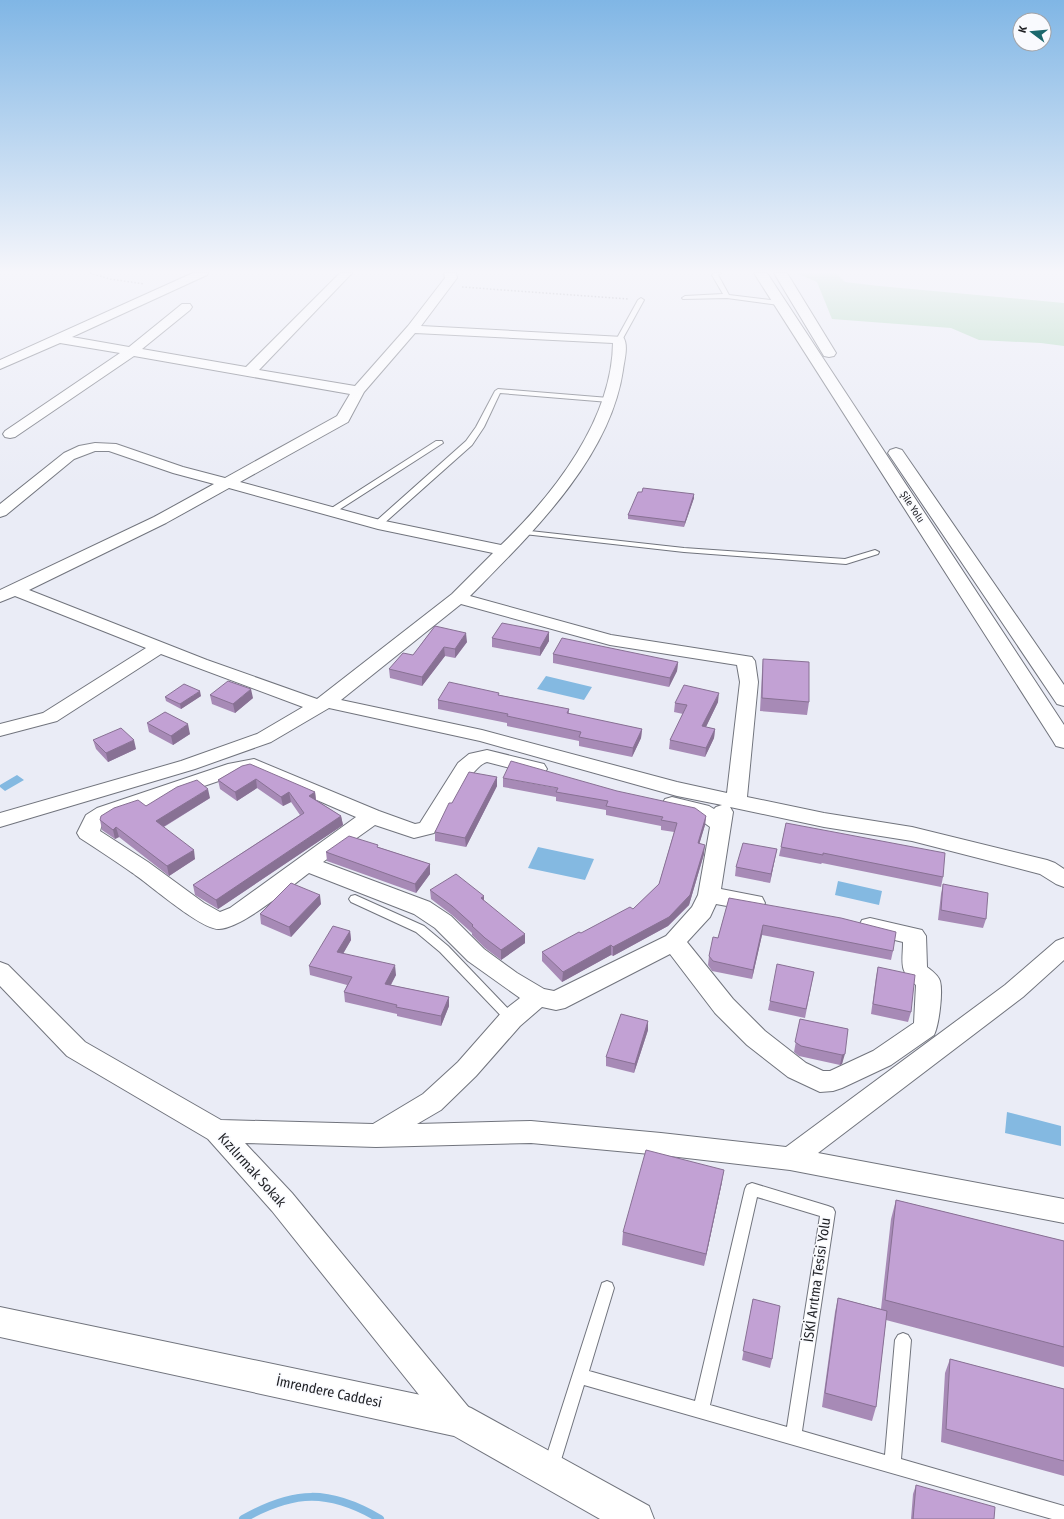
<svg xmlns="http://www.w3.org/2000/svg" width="1064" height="1519" font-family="'Fira Sans Condensed',sans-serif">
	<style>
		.green { fill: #acd9b9 }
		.water { fill: #84b9e1 }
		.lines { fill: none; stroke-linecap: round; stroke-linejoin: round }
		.stream { stroke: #84b9e1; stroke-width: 8 }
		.lane-casing { stroke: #71747d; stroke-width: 2 }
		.street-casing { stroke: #71747d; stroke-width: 2 }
		.secondary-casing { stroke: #71747d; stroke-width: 2 }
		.highway-casing { stroke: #71747d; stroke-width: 2 }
		.path { stroke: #83848b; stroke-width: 1.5; stroke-dasharray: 1.5 2; stroke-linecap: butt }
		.lane { fill: #fff; fill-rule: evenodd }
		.street { fill: #fff; fill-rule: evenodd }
		.secondary { fill: #fff; fill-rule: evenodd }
		.highway { fill: #fff; fill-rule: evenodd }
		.wall { fill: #a78ab6 }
		.shaded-wall { fill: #887194 }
		.building { fill: #c2a1d4; stroke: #887194 }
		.labels { text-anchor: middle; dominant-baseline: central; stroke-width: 3; stroke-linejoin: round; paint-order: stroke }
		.far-street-label { font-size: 10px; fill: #1d1e22; stroke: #f9fafe }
		.near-street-label { font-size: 14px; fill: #1d1e22; stroke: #f9fafe }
	</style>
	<rect width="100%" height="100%" fill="#eaecf6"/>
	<path class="green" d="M796,273H836L845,282L879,286L1064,303V346L1041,343L979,340L951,328L832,319L817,282Z"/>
	<path class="water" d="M546,676L592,687L584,700L537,689Z
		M17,775L24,780L5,791L0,787V785Z
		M538,847L594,859L585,880L528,868Z
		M838,881L882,891L879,905L835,895Z
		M1007,1112L1061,1126V1146L1005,1133Z"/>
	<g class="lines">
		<path class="stream" d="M243,1519C294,1490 329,1489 380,1519"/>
		<defs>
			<path id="lane" d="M714,273H721L718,275L729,295L779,301L782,303L779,305L727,298L683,299L682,298L685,296L723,294L712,275Z
				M641,298L644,300L622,340L617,341L616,340L638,300Z
				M498,389L609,398L612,400L609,402L500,393L484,427L472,445L381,526H375V522L466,441L476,427L495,391Z
				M436,441H442L443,443L334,513H328L327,511Z
				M521,530L684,548L845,559L875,550L879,552L878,554L846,564L684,552L524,534L520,532Z
				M355,895L424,926L448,946L515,1016L517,1019L515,1022L511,1024L507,1022L440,952L416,932L351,902L349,899L351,896Z
				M752,1183L828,1206L833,1208L835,1212L802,1431L885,1455L895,1340L898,1335L903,1333L908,1335L911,1340L901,1459L1064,1506V1519H1052L584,1385L557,1473L551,1475L545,1473L543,1467L602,1283L607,1281L612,1283L614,1288L589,1371L695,1401L745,1189L747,1185ZM757,1197L820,1216L787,1427L710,1405Z"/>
			<path id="street" d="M193,273H208L207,275L72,337L129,347L182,304H190L192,307L190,310L142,349L246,367L340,273H352L259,370L355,386L408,326L445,278L444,273H456L457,278L421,326L623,337C629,345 624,361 623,370C610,459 530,535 470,596L611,635L752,657L755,661L758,682L747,797L824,813L912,827L1047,860L1055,863L1064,869V887L1056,884L1040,874L912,841L824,827L730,807L733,812L721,889L762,897L765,903L762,909L754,911L716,904L710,917L687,942L733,999L765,1031L806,1063L823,1071H830L873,1051L914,1023L916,985C898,971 903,962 903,942L862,932L859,926L862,920L870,918L922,930L926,936L927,967C932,971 938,975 940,981C943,992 939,1025 934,1035L891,1065L842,1088L833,1091L820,1092L788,1077L747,1045L715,1013L670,954L565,1008L556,1010L542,1007L520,1026L476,1076L441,1110L417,1124L531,1121L661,1133L786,1147L1005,985L1056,941L1064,938V960L1023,997L818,1153L1064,1199V1223L790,1170L661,1155L531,1143L376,1147L245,1143L292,1193L470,1409L475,1420L470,1431L459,1436L448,1431L272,1211L208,1139L67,1056L0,986V962L8,965L85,1042L221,1120L373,1124L423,1094L458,1062L502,1012L520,998L468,961L435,928L414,914L309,873C289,888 242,928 219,929C201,930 148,883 131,872C114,860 97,849 80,838L77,833L86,815L97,808L228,764L254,759L379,811L415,824L420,823L458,763L469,754L487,750L544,764L547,769L544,774L537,775L487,762C472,765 444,818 434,833L414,838L375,825L323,862L430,902L451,916L484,949L517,973L544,989L554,991L666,936L692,907L698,895L710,827L695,816L665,809L662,804L665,799L672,797L709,806L714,809L716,807L722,805L677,796L480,741L329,708L271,742L195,769L0,827V813L181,761L257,734L303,707L161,654L57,721L0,736V724L43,713L146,648L15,596L0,602V590L154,517L214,484L173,473L109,451H95L74,459L6,515L0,517V504L64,453L79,446L95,443L116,444L183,467L225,478L337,416L350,394L134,356L15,437L10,438L5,437L3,434L5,431L120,353L60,343L0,369V360ZM415,333L613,343C612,420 554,494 501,545L380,520L240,482L348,422L364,392ZM229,488L378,529L493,553L452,594L317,699L207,660L29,590L166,523ZM461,604L610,645L737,665L740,682L727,793L677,782L482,730L341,700ZM252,772L356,817L230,908L220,912L204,903L148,862L100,831L102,824L111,818L239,774Z"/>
			<path id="secondary" d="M0,1307L459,1403L471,1408L649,1506L654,1519H600L454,1436L0,1337Z"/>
			<path id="highway" d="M754,273H767L1064,725V748L1056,746L1053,741Z
				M774,273H787L836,353L834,356L829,357L824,356Z
				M896,448L902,450L1064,685V706L1057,704L888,453L890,450Z"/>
		</defs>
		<use href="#lane" class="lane-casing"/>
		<use href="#street" class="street-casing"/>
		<use href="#secondary" class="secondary-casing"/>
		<use href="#highway" class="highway-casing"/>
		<path class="path" d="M90,273L110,279L144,284
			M462,287L628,299"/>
		<use href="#lane" class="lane"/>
		<use href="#street" class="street"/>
		<use href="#secondary" class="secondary"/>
		<use href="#highway" class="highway"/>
	</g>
	<path class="wall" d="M642,492L694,498L684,527L628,519V515Z
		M435,626L467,642L455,658L445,656L422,686L390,678L389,669L413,655Z
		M549,632V641L540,656L492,647V638Z
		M553,654L678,662L677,671L669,687L553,663Z
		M763,659L809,702L807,715L760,711L762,672Z
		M210,695L253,698L235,713L212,704Z
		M499,695L569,709V714L642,729L641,738L632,757L579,746V741L507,726V723L438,709V700Z
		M201,696L181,709L166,701L165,697Z
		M718,702L706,727L715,729L714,738L705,757L669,749L670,740L683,714L674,712L675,703Z
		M147,723L190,734L173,745L149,732Z
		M93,740L136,749L108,762L96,749Z
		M242,766L315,792L316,800L341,816L343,825L218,909L195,895L193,885L300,815L291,802L283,806L257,788L237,801L220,789L218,780Z
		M497,777V786L466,847L435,841V832L452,803Z
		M503,778L706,816L705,825L699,844L704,854L689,905L668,926L613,956L611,955L562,982L542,961V952L633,909L659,884L674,832L661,830V826L606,815V810L556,801V797L503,787Z
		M210,798L164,827L195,859L169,876L119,837L115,839L102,830L100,820L146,806Z
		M786,823L943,877L941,887L822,863L821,864L779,856L781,847Z
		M378,847L430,864V874L416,893L327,861L326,852Z
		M777,849L770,883L735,876L736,867Z
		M943,884L986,919L983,928L938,920L941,894Z
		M430,890L484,901L525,943L501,960L485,948L472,935V933L452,915L431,899Z
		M729,898L893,951L891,960L762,935L752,979L712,971L708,965L709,956L718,938Z
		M321,904L291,937L261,924L260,914Z
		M350,931L351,940L343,954L396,975L391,985L449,997V1006L441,1026L397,1016V1014L345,1002L344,992L347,985L310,975L309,966Z
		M878,967L911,1012L908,1022L871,1014L876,977Z
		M814,972L805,1018L768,1010L770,1001Z
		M800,1019L848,1029L842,1064L840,1065L799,1056L794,1052Z
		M648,1021V1030L634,1073L606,1066V1057Z
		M722,1182L704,1266L622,1245L623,1232Z
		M896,1200L1064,1241V1367L886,1320L876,1407L872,1421L822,1407L835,1312L838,1298L881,1309L891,1219Z
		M753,1299L772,1359L770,1368L742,1360Z
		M950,1359L1064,1389V1476L941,1442L945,1373Z
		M916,1485L994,1519H911L913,1494Z"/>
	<path class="shaded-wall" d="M694,494V498L684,527L685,522Z
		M549,632V641L540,656V648Z
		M466,633L467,642L455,658V649Z
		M444,647L445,656L422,686V677Z
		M678,662L677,671L669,687L670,678Z
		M251,689L253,698L235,713L233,704Z
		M200,691L201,696L181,709L180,704Z
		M719,693L718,702L702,735V726Z
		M188,724L190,734L173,745L171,736Z
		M642,729L641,738L632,757L633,748Z
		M715,729L714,738L705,757L706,748Z
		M134,740L136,749L108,762L106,753Z
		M497,777V786L466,847L465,838Z
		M256,779L257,788L237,801L235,792Z
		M208,789L210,798L158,830L156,821Z
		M289,792L291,802L283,806L281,797Z
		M315,792L316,801L309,796Z
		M341,816L343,825L218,909L216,900Z
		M706,816L705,825L697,852L698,843Z
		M116,827L119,837L115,839L113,830Z
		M705,845L704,854L689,905L668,926L613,956V947Z
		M777,849L775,858L770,883L771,874Z
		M194,850L195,859L169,876L167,866Z
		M430,864V874L416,893L415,884Z
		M320,895L321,904L291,937L289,927Z
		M484,896V905L481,898Z
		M763,925L762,935L752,979L753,970Z
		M350,931L351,940L338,962L337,952Z
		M525,934V943L501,960V950Z
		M611,945V955L562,982L563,972Z
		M395,965L396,975L386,993L385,984Z
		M449,997V1006L441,1026V1016Z
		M648,1021V1030L634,1073L635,1064Z
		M845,1054L842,1064L840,1065L842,1055Z
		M724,1170L722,1182L704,1266L706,1254Z"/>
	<path class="building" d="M643,488L694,494L685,522L628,515L638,492H642Z
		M502,623L549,632L540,648L492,638Z
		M435,626L466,633L455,649L444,647L422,677L389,669L403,653L413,655Z
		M562,638L678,662L670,678L553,654Z
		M763,659L809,662V702L762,698Z
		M228,681L251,689L233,704L210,695Z
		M449,682L499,693L498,695L569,709L567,713L642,729L633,748L579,737L581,732L507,716L508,714L438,700Z
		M184,684L200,691L180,704L165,697Z
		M684,685L719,693L702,726L715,729L706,748L670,740L687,705L675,703Z
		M165,712L188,724L171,736L147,723Z
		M121,728L134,740L106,753L93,740Z
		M511,761L617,791L695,808L706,816L698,843L705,845L690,895L669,917L613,947L611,945L563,972L542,952L579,932L581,933L630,907L633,909L659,884L677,823L661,820L663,817L606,806L608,801L556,792L558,788L503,778Z
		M250,764L315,792L309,796L341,816L216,900L193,885L304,813L289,792L281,797L256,779L235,792L218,780L242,766Z
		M469,772L497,777L465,838L435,832L449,803H452Z
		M197,780L208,789L156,821L194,850L167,866L116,827L113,830L100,820L101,816L114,808L138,800L146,806L177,787Z
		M786,823L945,853L943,877L823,853V855L781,847Z
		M349,836L378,845L377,847L430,864L415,884L326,852Z
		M743,843L777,849L771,874L736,867Z
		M456,874L484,896L481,898L525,934L501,950L485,938L472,926L473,925L452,906L430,890Z
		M291,883L320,895L289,927L260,914Z
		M943,884L988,893L986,919L941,910Z
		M729,898L841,918L896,932L893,951L763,925L753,970L713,961L709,956L713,937L718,938Z
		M333,926L350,931L337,952L395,965L385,984L449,997L441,1016L396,1007L397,1005L344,992L352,977L309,966Z
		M777,964L814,972L806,1009L770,1001Z
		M878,967L915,975L911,1012L873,1004Z
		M621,1014L648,1021L635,1064L606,1057Z
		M800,1019L848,1029L845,1054L842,1055L801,1046L795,1042Z
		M646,1150L724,1170L706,1254L623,1232Z
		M896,1200L1064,1241V1347L885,1300Z
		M838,1298L887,1311L876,1407L825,1393Z
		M753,1299L780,1306L772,1359L743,1351Z
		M950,1359L1064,1389V1461L946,1429Z
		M916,1485L995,1507L994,1519H913Z"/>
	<linearGradient id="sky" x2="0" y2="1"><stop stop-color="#80b6e5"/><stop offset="0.56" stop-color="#f6f6fb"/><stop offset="1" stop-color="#f6f6fb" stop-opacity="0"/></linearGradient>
	<rect width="1064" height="486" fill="url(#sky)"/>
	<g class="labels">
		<g class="far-street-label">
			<text transform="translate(912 507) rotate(57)">Şile Yolu</text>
		</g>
		<g class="near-street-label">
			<text transform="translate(252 1170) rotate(48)">Kızılırmak Sokak</text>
			<text transform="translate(817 1280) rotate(-82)">İSKİ Arıtma Tesisi Yolu</text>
			<text transform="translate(329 1392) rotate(12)">İmrendere Caddesi</text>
		</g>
	</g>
	<g transform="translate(1032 32) rotate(286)"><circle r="19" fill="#f9fafe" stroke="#a1a2a6"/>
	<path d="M0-3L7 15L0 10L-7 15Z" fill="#1a676c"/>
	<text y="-6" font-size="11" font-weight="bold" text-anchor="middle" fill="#1d1e22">K</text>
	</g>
</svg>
